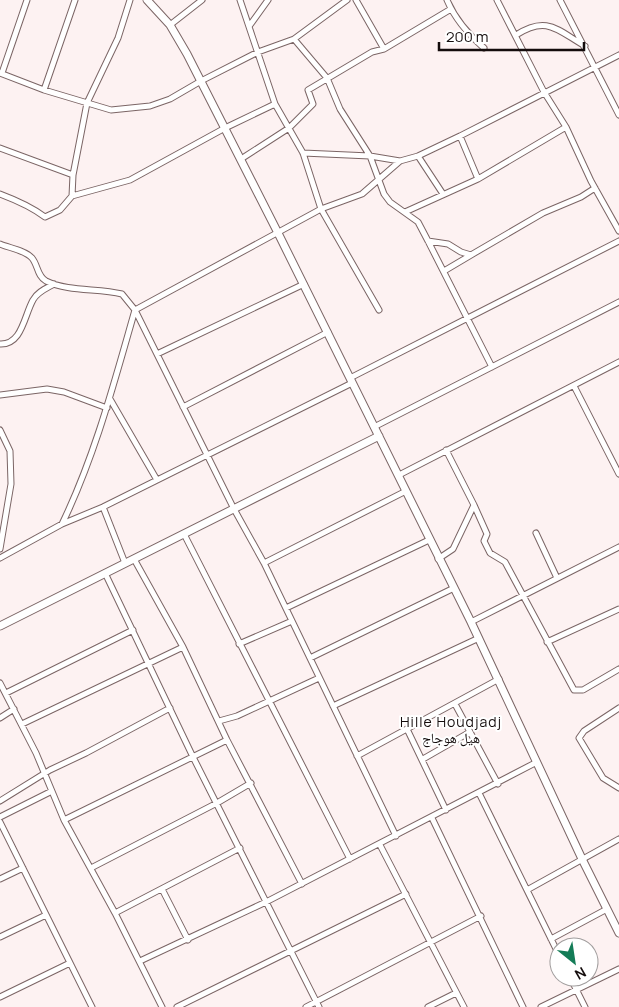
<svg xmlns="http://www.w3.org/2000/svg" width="619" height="1007" font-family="Manrope,'Noto Naskh Arabic',sans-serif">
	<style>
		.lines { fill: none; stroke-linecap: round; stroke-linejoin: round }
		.street-casing { stroke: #7b6565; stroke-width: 7 }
		.secondary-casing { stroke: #7b6565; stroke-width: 9 }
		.street { stroke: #fff; stroke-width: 5 }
		.secondary { stroke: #fff; stroke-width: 7 }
		.labels { text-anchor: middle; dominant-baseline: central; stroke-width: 4; stroke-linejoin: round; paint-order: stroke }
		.neighbourhood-label { font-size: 14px; letter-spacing: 1px; fill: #140c0c; stroke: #fff }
	</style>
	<rect width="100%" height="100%" fill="#fdf2f2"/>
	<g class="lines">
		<defs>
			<path id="street" d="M240,0L275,104L303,153L321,209L379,310
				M356,0L384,49
				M447,0C455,19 469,35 484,48
				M497,0L544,92L566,127L591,181L619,231
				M560,0L619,115
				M170,25L202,0
				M250,25L268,0
				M516,35C547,15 557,30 585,46
				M294,39L327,78L340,109L370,156L384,194L390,202L418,222L428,241L448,244L461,252L471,255L543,213L581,197L595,188
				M0,73L44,90L111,110L150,106L170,99L201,81L258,52L294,39L347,0
				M2,73L27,0
				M44,90L75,0
				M460,136L478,179
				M0,148L73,175L72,196
				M303,153L370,156L400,161
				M418,156L443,194
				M241,159L289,128L313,104L308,90L372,52L384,49L451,9
				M73,175L87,103L118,38L130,0
				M0,194C16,200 32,207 45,217L60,210L72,196L130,180L225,128L275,104
				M405,212L478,179L566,127
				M428,241L492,367
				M0,244C9,248 25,250 32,258C38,265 37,276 46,281C69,292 97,288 122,294L135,310L234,509L264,563L396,836
				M444,271L471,255
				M0,344C22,345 24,316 33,300C37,292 47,288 54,284
				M157,354L304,284
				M350,378L619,241
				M574,386L619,474
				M0,395L47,389L64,392L107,408
				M110,399L157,480
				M183,407L328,332
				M374,427L619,302
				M0,430L10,451L11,484L0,549
				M399,475L619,362
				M474,505L487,534L484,541L490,553L505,562L574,690H583L619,669
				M103,507L125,563
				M62,524C95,456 114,383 135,310L321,209L362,194L400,161L418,156L460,136L619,55
				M536,533L557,578
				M184,534L350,859
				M0,558L62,524L103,507L352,383
				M134,559L183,647L227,740L302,884
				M438,559L453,549L474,505L446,450
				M264,563L406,491
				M105,573L193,757L319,1007
				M286,608L429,540
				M471,622L619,547
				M547,642L619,609
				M239,644L292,621
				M310,658L454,588
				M0,683L36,753L64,820L115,913L162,1007
				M6,693L133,630
				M455,704L498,784
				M333,706L479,638
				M619,708L584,731L579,738L603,778L619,788
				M0,718L14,709
				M219,721L237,716L319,678
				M22,724L183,647
				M407,729L446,810
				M357,756L499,679
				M423,759L470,732
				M479,793L559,955
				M0,801L50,770L86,753L170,708
				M0,817L50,792
				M432,818L523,1007
				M64,820L227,740
				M0,822L92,1007
				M380,845L464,1007
				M91,868L217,803L251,783
				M0,879L23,868
				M162,889L188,940
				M527,890L619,839
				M115,913L240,848
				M0,937L46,915
				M551,939L607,909
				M140,961L266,902L537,762
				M570,977L585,1007
				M0,997L70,963
				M177,1007L406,894
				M306,1007L481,916
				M428,1007L456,993
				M541,1007L619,969"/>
			<path id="secondary" d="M147,0L170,25L187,54L278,233L471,622L583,861L619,933
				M0,626L379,436"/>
		</defs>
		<use href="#street" class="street-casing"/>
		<use href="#secondary" class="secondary-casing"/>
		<use href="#street" class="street"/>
		<use href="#secondary" class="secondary"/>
	</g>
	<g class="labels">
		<g class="neighbourhood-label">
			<text x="451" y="721">Hille Houdjadj<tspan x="451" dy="16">هيل هوجاج</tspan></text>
		</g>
	</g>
	<g transform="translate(574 962) rotate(150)"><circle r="24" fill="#ffffff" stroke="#a19e9e"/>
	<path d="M0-4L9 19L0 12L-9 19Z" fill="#147c57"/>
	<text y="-8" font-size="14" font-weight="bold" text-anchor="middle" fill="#140c0c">N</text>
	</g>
	<path d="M439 42v8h145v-8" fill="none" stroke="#140c0c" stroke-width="2.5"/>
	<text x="446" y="42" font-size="15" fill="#140c0c" stroke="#ffffff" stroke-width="4" paint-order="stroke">200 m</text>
</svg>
